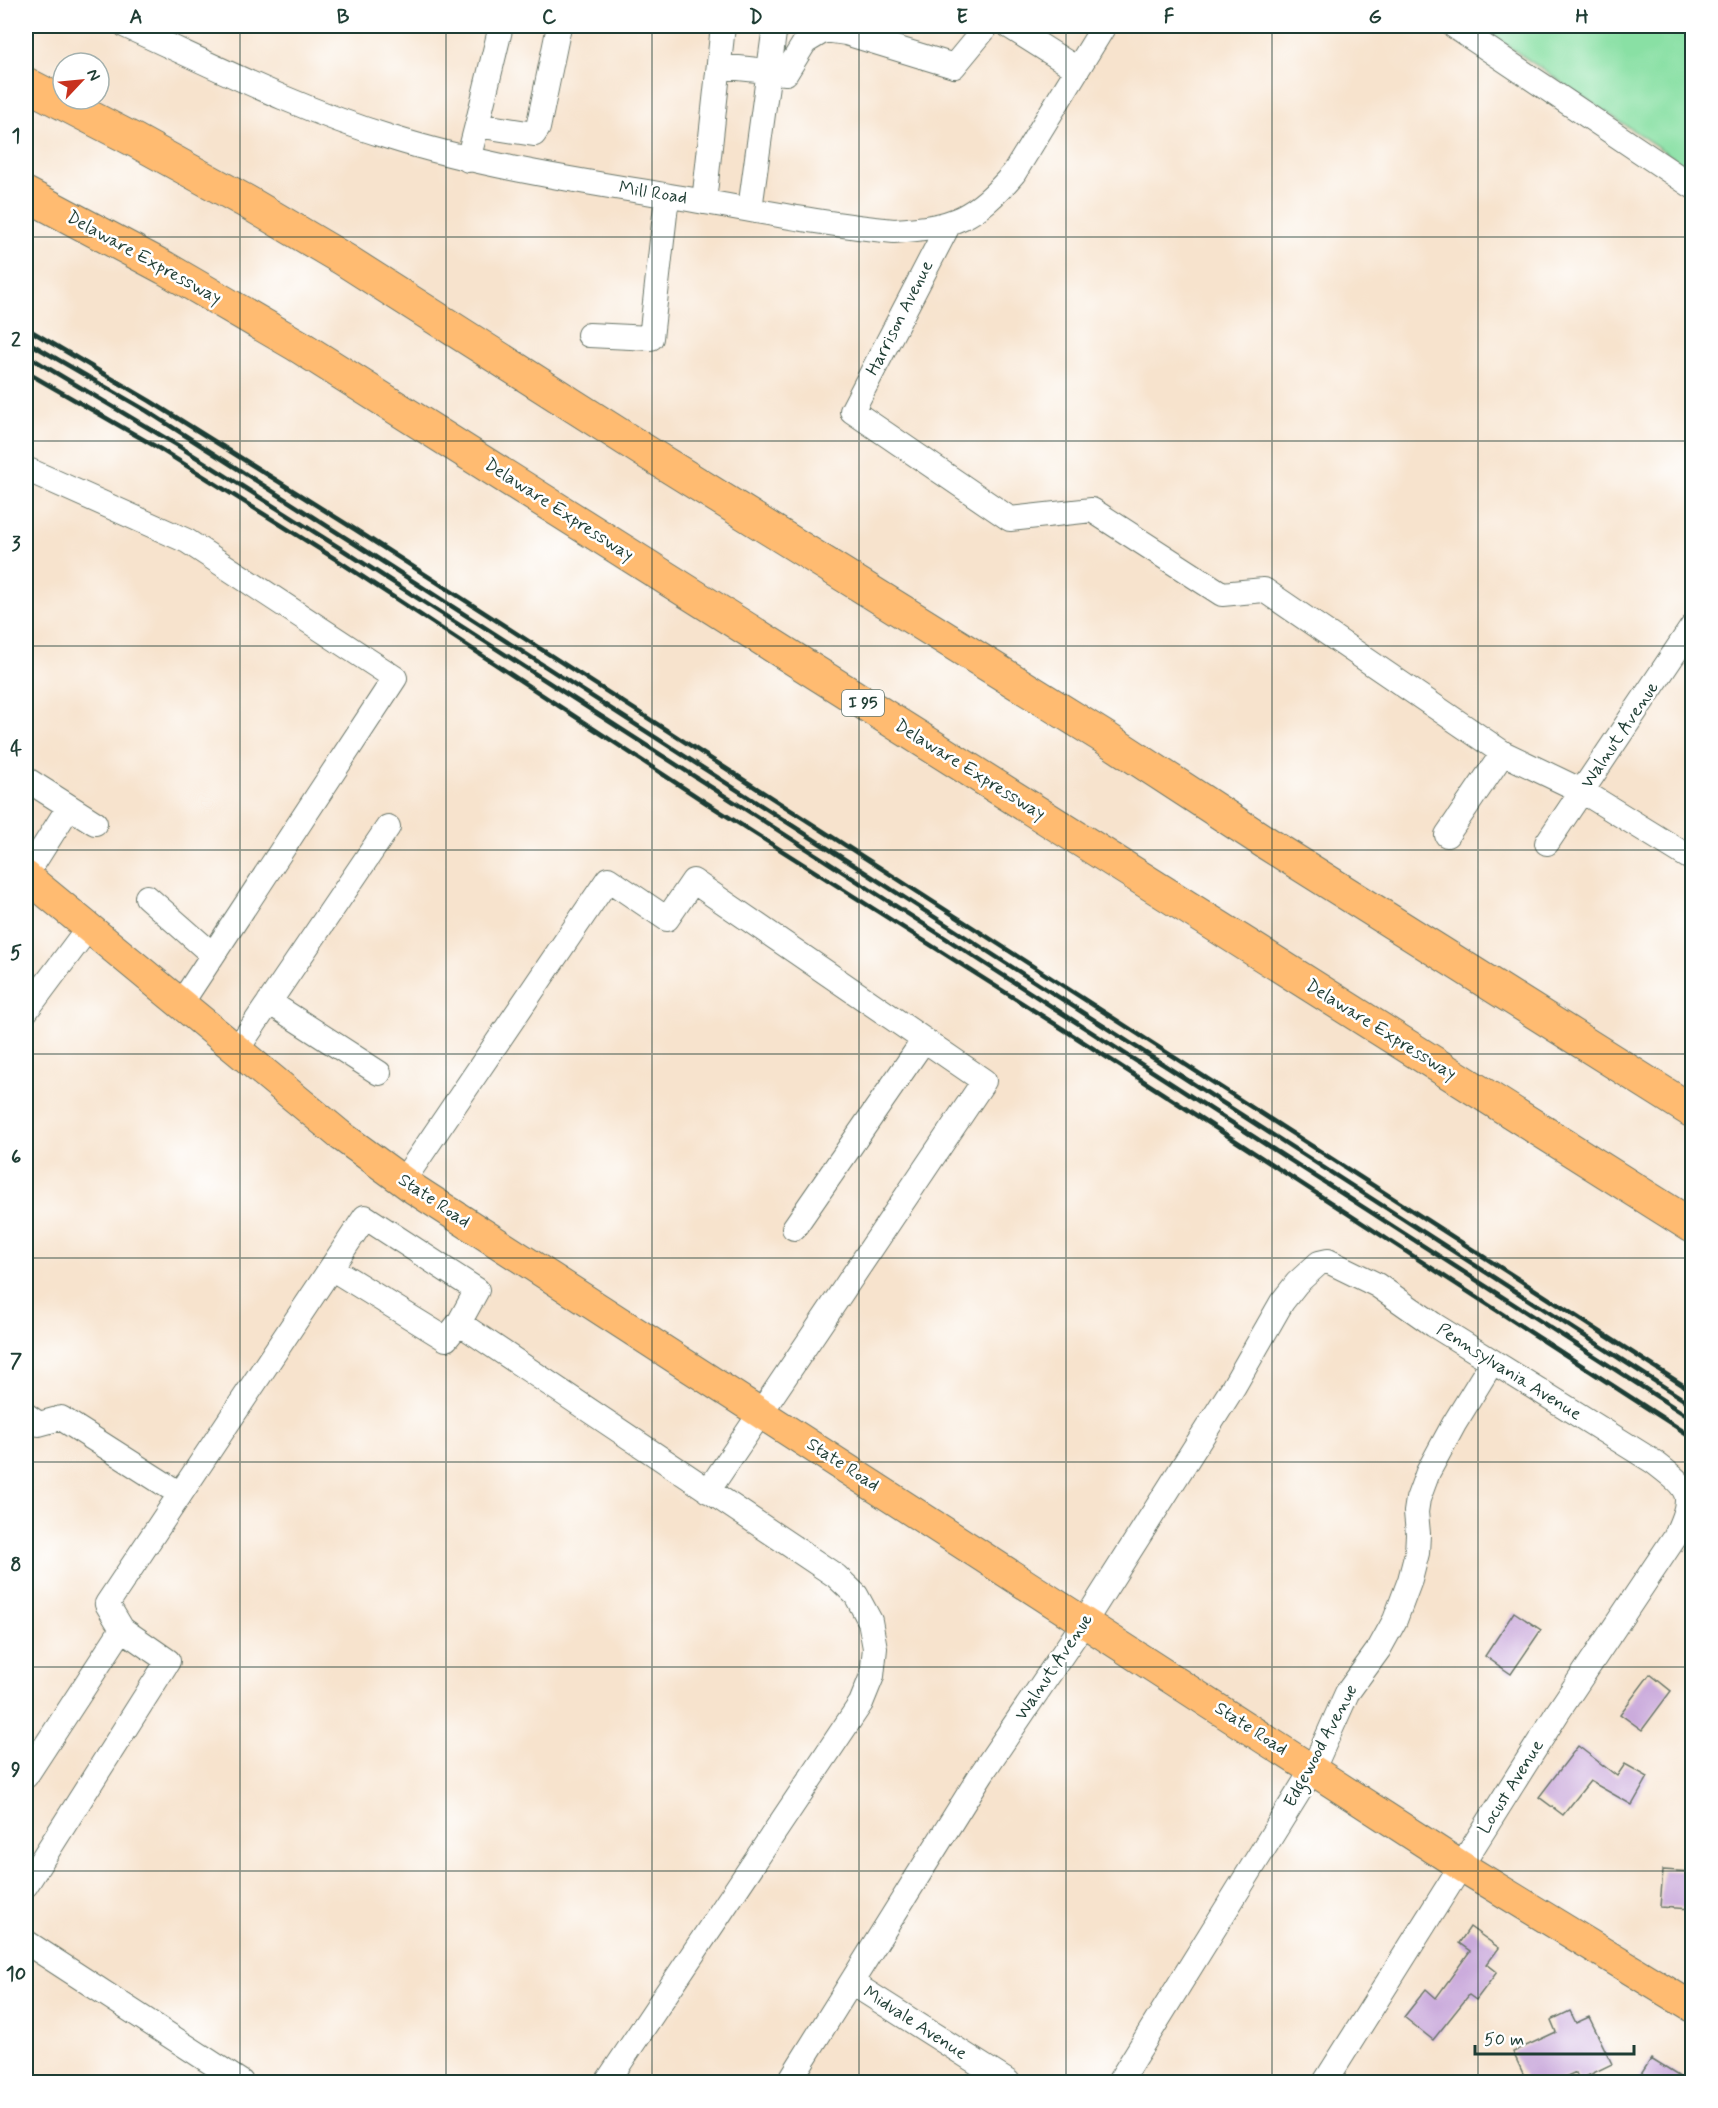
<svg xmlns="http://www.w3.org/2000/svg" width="1718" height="2108" font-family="Mynerve,sans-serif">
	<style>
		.green { fill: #89e0a4; stroke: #548e6c; stroke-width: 1.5 }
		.building { fill: #cbabdc }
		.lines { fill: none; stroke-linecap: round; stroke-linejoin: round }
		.minor-casing { stroke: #6b776a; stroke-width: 26 }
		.major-casing { stroke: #6b776a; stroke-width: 32 }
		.highway-casing { stroke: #6b776a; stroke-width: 35 }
		.minor { stroke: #fff; stroke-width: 24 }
		.major { stroke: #ffbb71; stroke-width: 30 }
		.highway { stroke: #ffbb71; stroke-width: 33 }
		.rail { stroke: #1f3d34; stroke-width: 4.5 }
		.grid { fill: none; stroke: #1f3d34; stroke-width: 1.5; stroke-opacity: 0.55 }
		.labels { text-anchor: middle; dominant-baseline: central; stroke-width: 5; stroke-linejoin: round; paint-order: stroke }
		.shield { fill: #fff; stroke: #627771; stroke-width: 1.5 }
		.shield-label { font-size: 16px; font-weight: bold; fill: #1f3d34 }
		.street-label { font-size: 18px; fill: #1f3d34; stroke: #fff }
		.neatline { fill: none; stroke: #1f3d34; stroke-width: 2 }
		.grid-label { font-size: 20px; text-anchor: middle; font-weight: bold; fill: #1f3d34 }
	</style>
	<rect width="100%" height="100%" fill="#fff"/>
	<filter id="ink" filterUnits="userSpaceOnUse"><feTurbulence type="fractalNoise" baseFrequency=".0167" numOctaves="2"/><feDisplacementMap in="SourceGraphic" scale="12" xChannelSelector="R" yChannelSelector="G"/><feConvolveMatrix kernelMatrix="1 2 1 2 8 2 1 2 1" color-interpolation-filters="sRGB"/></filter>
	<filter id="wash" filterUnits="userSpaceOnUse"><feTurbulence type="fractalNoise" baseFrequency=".008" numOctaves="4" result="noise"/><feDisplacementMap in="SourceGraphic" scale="24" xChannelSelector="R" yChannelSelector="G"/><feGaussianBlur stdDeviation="1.35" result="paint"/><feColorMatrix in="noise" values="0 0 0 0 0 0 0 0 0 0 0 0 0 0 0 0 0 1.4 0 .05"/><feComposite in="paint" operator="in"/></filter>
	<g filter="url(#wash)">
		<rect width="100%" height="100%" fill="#f7e3cd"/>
		<path class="green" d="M1478,26H1692V170Z"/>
		<g id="blocks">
			<path class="building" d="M1514,1612L1541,1630L1511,1674L1485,1656Z
				M1650,1674L1671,1691L1642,1730L1620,1714Z
				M1578,1746L1617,1776L1625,1764L1648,1777L1632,1805L1590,1781L1563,1815L1539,1797Z
				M1663,1870L1692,1872V1909L1660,1907Z
				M1470,1927L1499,1948L1487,1964L1497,1972L1476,2000L1469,1995L1433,2040L1404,2017L1426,1989L1436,1998L1470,1951L1459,1943Z
				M1570,2011L1576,2023L1589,2017L1612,2064L1579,2080L1576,2073L1556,2082H1527L1513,2052L1556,2032L1551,2020Z
				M1651,2059L1688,2082H1636Z"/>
		</g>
	</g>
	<g filter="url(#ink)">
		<use href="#blocks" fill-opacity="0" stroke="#6b776a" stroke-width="1.5"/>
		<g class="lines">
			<defs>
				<path id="minor" d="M126,26C212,65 298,109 389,137C481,166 575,180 670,196C744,208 819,224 894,231C954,227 975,219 1014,173L1104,26
					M1009,26L1077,69
					M1454,26L1692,186
					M719,66L786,73L805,42L825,30L846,33L954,66L987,26
					M477,125L501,26
					M468,160L477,125L534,134L538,128L559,26
					M704,202L723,26
					M750,209L775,26
					M949,224L852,411L1010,519L1092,510L1222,594L1264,590L1503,753L1447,835
					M589,335L651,338L667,196
					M26,469L187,541L395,678L180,1005
					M1503,753L1582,791L1692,859
					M26,779L95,823
					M1547,843L1692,627
					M26,875L69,807
					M147,897L213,955
					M269,1002L379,1073
					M26,1011L88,928
					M236,1051L388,827
					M403,1181L608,879L667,919L693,881L984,1081L708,1491
					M794,1228L924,1040
					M331,1268L446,1339L459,1323
					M26,1415L39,1424L61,1418L180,1494
					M26,1776L122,1629
					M26,1885L168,1661L122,1629L107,1604L365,1217L477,1290L459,1323L836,1576L856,1595L870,1621L875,1648L872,1676L861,1703L607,2082
					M26,1942L241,2082
					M852,1983L1008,2082
					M789,2082L982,1773L1085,1621L1234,1386L1282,1302L1297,1283L1319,1263L1328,1261L1377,1285L1434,1325L1654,1462C1690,1490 1696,1493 1675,1537L1558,1712L1325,2082
					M1119,2082L1313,1769L1347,1693L1379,1649L1395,1620L1410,1580L1417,1553L1418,1534L1416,1512L1418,1499L1428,1472L1454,1424L1492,1362"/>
				<path id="major" d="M26,876L340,1135L414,1189L1461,1866L1692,2007"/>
				<path id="highway" d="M26,84L136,141L247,202L345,260L643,450L1107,739L1268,844L1692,1111
					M26,194L165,268L297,345L1692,1226"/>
			</defs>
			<use href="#minor" class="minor-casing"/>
			<use href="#major" class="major-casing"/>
			<use href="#highway" class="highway-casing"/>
			<use href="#minor" class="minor"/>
			<use href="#major" class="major"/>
			<use href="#highway" class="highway"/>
			<path class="rail" d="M26,328L150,401L356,530L1692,1391
				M26,341L147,411L349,540L1692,1405
				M26,355L177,445L343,550L1692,1419
				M26,372L160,449L337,560L705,802L1074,1036L1692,1437"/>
		</g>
	</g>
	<path class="grid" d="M240,26V2082M446,26V2082M652,26V2082M859,26V2082M1066,26V2082M1272,26V2082M1478,26V2082M26,237H1692M26,441H1692M26,646H1692M26,850H1692M26,1054H1692M26,1258H1692M26,1462H1692M26,1667H1692M26,1871H1692"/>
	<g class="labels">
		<rect class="shield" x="842" y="690" width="42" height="26" rx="4.5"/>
		<g class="shield-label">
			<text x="863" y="703">I 95</text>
		</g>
		<g class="street-label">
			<text transform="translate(653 193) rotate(9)">Mill Road</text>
			<text transform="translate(144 258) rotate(29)">Delaware Expressway</text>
			<text transform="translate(900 318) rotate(-63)">Harrison Avenue</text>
			<text transform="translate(559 510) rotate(33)">Delaware Expressway</text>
			<text transform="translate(1620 735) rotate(-56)">Walnut Avenue</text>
			<text transform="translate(970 770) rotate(32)">Delaware Expressway</text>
			<text transform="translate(1381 1030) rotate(32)">Delaware Expressway</text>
			<text transform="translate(434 1201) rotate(34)">State Road</text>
			<text transform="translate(1509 1372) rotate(32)">Pennsylvania Avenue</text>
			<text transform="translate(843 1465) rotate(33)">State Road</text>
			<text transform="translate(1054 1667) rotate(-56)">Walnut Avenue</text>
			<text transform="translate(1251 1729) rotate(33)">State Road</text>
			<text transform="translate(1321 1746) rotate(-62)">Edgewood Avenue</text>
			<text transform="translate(1511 1787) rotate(-58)">Locust Avenue</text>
			<text transform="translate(915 2023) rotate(33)">Midvale Avenue</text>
		</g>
	</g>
	<rect width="1718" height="2108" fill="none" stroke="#fff" stroke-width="66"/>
	<g transform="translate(81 81) rotate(64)"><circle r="28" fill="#ffffff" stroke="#a5b1ae" stroke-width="1.5"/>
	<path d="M0-4.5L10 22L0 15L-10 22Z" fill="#c8321e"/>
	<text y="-9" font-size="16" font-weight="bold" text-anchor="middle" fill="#1f3d34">N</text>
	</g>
	<path d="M1475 2045v9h159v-9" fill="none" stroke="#1f3d34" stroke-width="3"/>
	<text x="1484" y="2045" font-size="18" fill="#1f3d34" stroke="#ffffff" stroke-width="4.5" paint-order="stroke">50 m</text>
	<rect x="33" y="33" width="1652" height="2042" class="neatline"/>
	<g class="grid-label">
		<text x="136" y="23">A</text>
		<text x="343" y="23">B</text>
		<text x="549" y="23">C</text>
		<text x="756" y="23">D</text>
		<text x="962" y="23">E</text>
		<text x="1169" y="23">F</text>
		<text x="1375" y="23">G</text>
		<text x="1582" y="23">H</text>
		<text x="16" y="142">1</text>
		<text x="16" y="346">2</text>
		<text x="16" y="550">3</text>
		<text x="16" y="755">4</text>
		<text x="16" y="959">5</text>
		<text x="16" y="1163">6</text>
		<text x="16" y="1367">7</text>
		<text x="16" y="1571">8</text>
		<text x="16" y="1776">9</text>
		<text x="16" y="1980">10</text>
	</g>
</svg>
